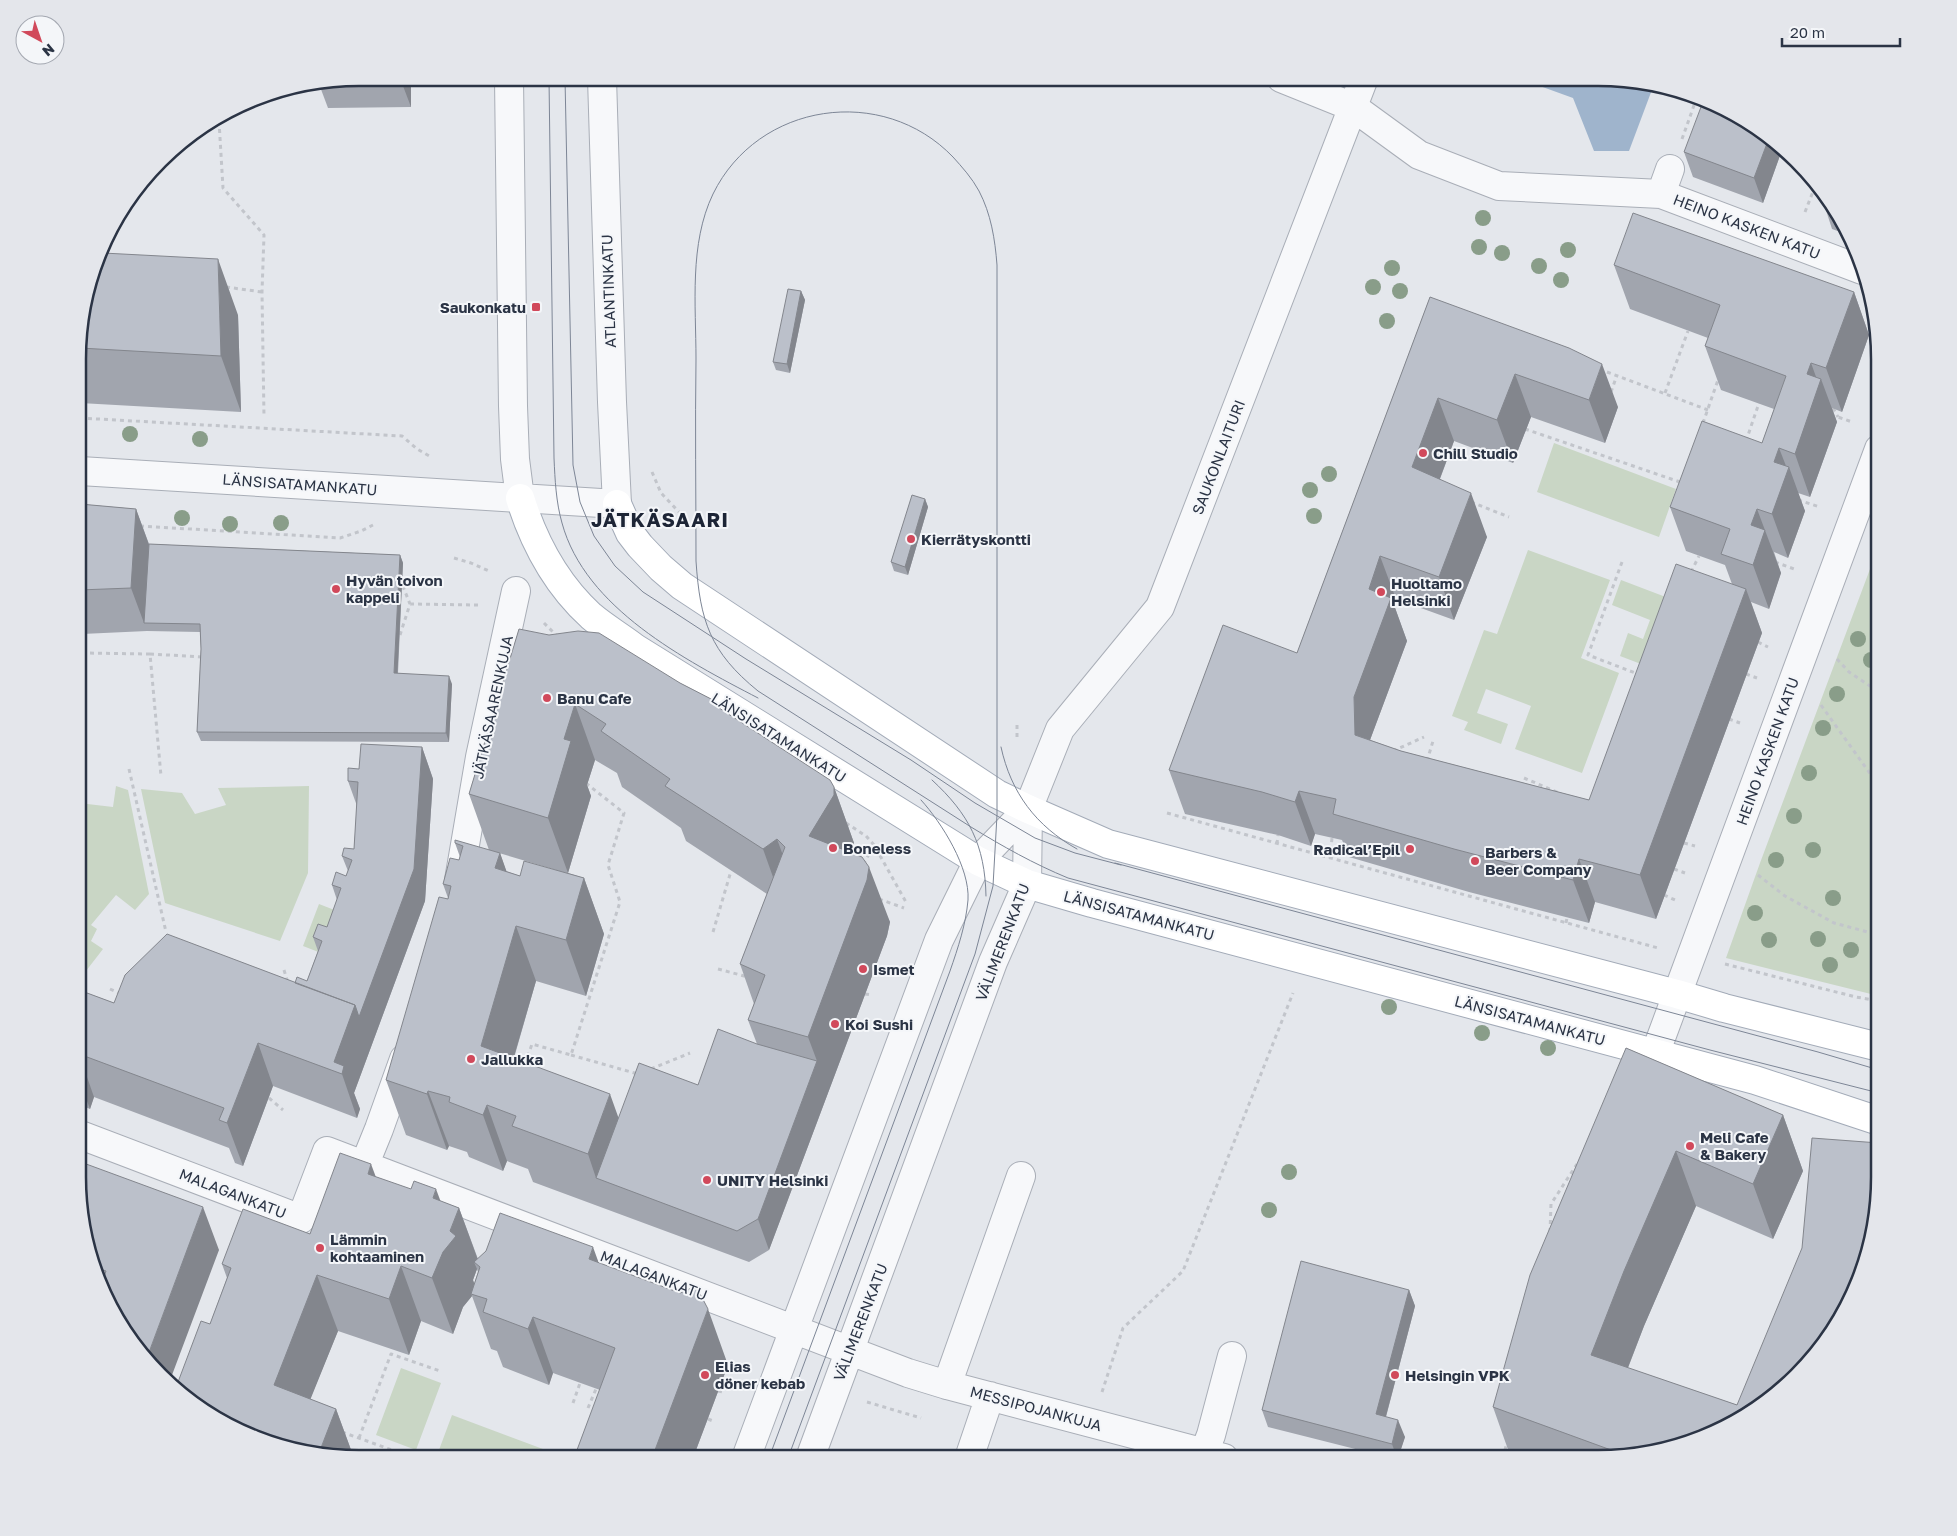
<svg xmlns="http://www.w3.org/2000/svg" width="1957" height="1536" font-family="'Golos Text',sans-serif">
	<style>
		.green { fill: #c9d6c5 }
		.water { fill: #9fb4cc }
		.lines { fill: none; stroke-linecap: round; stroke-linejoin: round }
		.minor-casing { stroke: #a9aeb7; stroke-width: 30 }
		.major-casing { stroke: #a3abb8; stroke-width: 30 }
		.path { stroke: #c2c5cb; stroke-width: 3; stroke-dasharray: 4 4; stroke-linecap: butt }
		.minor { stroke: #f7f8fa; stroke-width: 28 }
		.major { stroke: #fff; stroke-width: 28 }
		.tram { stroke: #7d8696; stroke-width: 1 }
		.tree { fill: #899d89 }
		.wall { fill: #a1a5ae; fill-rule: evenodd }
		.shaded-wall { fill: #83868d }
		.building { fill: #bbc0ca; stroke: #83868d }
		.poi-dot { fill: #d1495b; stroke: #f4f6f9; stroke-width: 2 }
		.labels { text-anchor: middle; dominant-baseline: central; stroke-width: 4; stroke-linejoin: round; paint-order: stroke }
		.street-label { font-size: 15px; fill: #2b3445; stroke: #f4f6f9 }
		.poi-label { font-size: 15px; font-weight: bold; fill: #2b3445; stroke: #f4f6f9; text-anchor: start }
		.district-label { font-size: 20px; font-weight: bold; letter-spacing: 1px; fill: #1d2536; stroke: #f4f6f9 }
		.rim { fill: none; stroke: #2b3445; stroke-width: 2.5 }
	</style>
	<rect width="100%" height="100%" fill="#e4e7ec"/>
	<path class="green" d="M1554,443L1676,489L1659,537L1537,492Z
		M1879,545V996L1726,958L1760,863Z
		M1528,550L1610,580L1581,658L1619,673L1582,773L1515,749L1531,706L1486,689L1477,713L1508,724L1501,744L1464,730L1468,722L1452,716L1484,630L1497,634Z
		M1621,580L1692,607L1667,674L1620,656L1628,633L1643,639L1650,620L1612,605Z
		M116,786L128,790L149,894L135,910L116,895L91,925L97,929L91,941L103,949L79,980V803L113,807Z
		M309,786L308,873L280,941L165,903L141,789L182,793L195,814L226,805L218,788Z
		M319,904L337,911L321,953L303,946Z
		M401,1368L441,1383L416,1450L376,1435Z
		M452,1415L551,1452L549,1458H436Z"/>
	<path class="water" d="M1518,78H1616L1653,87L1629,151H1594L1573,98Z"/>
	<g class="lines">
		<defs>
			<path id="minor" d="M509,78L513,406L515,459L520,498
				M1281,78L1353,107L1419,155L1499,186L1661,194L1670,169
				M1661,194L1862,270
				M80,471L617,504L612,402L602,78
				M459,880L480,757L516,591
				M1655,1054L1879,449
				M78,1134L301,1219L327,1151L908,1373L947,1385L1224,1458
				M364,1166L379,1129L404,1059
				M947,1385L1021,1176
				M1204,1453L1211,1435L1232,1356
				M746,1458L939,940L978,861L1028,809
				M810,1458L993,962L1027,884L1028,809L1060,729L1160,607L1364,78
				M969,1458L990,1396"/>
			<path id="major" d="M520,498C534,543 556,584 591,616C605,628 621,637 635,648L962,851L978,861L1027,884L1092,903L1755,1080L1879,1121
				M617,504L630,533L640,546L661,568L682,586L997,794L1028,809L1108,844L1677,994L1724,1008L1879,1047"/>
		</defs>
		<use href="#minor" class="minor-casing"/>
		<use href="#major" class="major-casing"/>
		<path class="path" d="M219,121L223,188L264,235L262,292L264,417
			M1682,139L1697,97
			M1781,153L1791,155
			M1805,212L1816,184
			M226,287L262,292
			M1607,372L1708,410
			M1611,392L1617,375
			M1665,393L1688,331
			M1833,408L1838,417
			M80,418L402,436L417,449L431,457
			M1831,419L1838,417L1852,422
			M1703,423L1719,377
			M1525,429L1680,482L1681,478
			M1746,441L1759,403
			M652,472L661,493L679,512
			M1798,500L1820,507
			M1471,502L1509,517
			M140,526L340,538L361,531L373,525
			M454,558L471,563L489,571
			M1622,562L1588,655L1638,674
			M1775,562L1797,570
			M1691,572L1699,556
			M410,604L478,605
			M544,623L557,636
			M400,635L410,604L402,584
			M1758,642L1768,647
			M82,653L150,654L161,776
			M150,654L204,657
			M1837,659L1849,672L1879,692
			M1746,674L1757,678
			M1821,705L1879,786
			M1729,719L1740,723
			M1017,725V740
			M1393,751L1424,737
			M1427,761L1433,741
			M129,769L166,932
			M1524,778L1559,793
			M1167,813L1658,948
			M846,823L866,836L874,845L906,902
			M1684,843L1695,846
			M1277,844L1278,835
			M1330,858L1332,838
			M863,864L874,846
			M1674,869L1685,873
			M1758,875L1785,896L1834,923L1879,935
			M1664,895L1675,900
			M879,899L904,908
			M1566,923L1567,918
			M713,932L731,871
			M1725,964L1856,997L1879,1001
			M718,969L748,977
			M284,970L288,983
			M110,989L121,994
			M865,994L872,995
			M854,1025L860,1026
			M571,1055L638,1074
			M525,1064L532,1044L571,1055L620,902L608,865L624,813L587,784
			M651,1069L690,1053
			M269,1098L283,1110
			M1550,1232L1551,1204L1577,1164
			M718,1391L724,1392
			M1102,1392L1123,1328L1183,1271L1293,993
			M867,1402L921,1418
			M573,1403L580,1383
			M588,1408L596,1389
			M708,1419L713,1421
			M342,1432L414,1458
			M359,1438L391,1354L440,1371
			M1503,1458L1507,1442"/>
		<use href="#minor" class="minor"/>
		<use href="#major" class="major"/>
		<path class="tram" d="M549,78L554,458C555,480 556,502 562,523C585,608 685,660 758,698
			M565,78L573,465L580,502L594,536L615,566L643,592L746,659L911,760L975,803L1035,838L1075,853L1121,865
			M1001,747C1011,793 1036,826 1077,849
			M932,780C969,814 985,845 986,896
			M1115,863L1818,1052L1879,1070
			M769,1458L950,971C958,948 966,924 968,900C970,868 942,823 921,800
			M788,1458L975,954L993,886L997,815V265C995,239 991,214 979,191C972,178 962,167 953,157C883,84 758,102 713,194C689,244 696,305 696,359C695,426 696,493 696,561C700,621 710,652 758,691L971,827C1002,846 1034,864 1068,878L1710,1050L1879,1093"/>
	</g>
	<g class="tree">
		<circle cx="1483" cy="218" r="8"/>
		<circle cx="1479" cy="247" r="8"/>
		<circle cx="1568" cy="250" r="8"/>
		<circle cx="1502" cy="253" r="8"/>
		<circle cx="1539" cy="266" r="8"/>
		<circle cx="1392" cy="268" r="8"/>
		<circle cx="1561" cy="280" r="8"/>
		<circle cx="1373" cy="287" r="8"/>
		<circle cx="1400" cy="291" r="8"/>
		<circle cx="1387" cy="321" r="8"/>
		<circle cx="130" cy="434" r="8"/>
		<circle cx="200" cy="439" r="8"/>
		<circle cx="1329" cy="474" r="8"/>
		<circle cx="1310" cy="490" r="8"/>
		<circle cx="1314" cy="516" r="8"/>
		<circle cx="182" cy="518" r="8"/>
		<circle cx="281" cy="523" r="8"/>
		<circle cx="230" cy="524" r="8"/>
		<circle cx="1858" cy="639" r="8"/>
		<circle cx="1871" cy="660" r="8"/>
		<circle cx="1837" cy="694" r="8"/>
		<circle cx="1823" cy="728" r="8"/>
		<circle cx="1809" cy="773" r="8"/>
		<circle cx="1794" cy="816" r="8"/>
		<circle cx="1813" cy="850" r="8"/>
		<circle cx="1776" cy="860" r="8"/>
		<circle cx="1833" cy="898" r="8"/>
		<circle cx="1755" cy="913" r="8"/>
		<circle cx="1818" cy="939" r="8"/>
		<circle cx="1769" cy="940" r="8"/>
		<circle cx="1851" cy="950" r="8"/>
		<circle cx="1830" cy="965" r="8"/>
		<circle cx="1389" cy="1007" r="8"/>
		<circle cx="1482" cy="1033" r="8"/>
		<circle cx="1548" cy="1048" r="8"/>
		<circle cx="1289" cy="1172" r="8"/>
		<circle cx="1269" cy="1210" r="8"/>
	</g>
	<path class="wall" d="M359,78H411V107L328,108L319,84Z
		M1706,99L1783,147L1763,203L1693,177L1684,152Z
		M1832,202L1849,235L1832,229L1824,204Z
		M1614,265L1854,292L1869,335L1842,412L1832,408L1837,422L1810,497L1798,493L1805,511L1788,558L1774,552L1781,573L1769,609L1751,602L1762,633L1656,919L1595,902L1589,923L1469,892L1349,857L1342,840L1315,834L1311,846L1278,835L1185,814L1169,770L1297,653L1430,297L1618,407L1605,443L1531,417L1513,463L1454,441L1440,479L1487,537L1454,620L1396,599L1394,605L1407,641L1370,740L1401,751L1589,800L1732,584L1725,565L1686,551L1670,507L1762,443L1774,409L1721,390L1705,346L1708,338L1630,309Z
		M801,291L805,300L790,373L776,370L773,362Z
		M238,315L241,412L80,403V322Z
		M925,499L928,507L908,575L894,571L891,562Z
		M80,504L136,509L149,544L400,555L403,563L398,673L452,684L449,742L201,741L197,732L201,649L200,632L147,631L82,634L80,660H79Z
		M519,629L680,683L715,701L717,708L834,787L854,843V850L853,853L890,922L887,936L769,1250L749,1262L533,1182L528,1169L507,1161L503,1171L469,1157L467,1152L449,1146L447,1150L406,1135L386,1080L448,899V898L443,884L459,860L460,857L455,843L500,853L506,871L520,876L556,870L489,850L469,794ZM595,760L617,773L622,787L681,828L686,841L767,894L740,964L754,1004L748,1020L757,1044L698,1085L619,1119L514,1058L536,981L586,996L604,934L584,878L568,873L591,796L587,785Z
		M422,747L433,779L425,901L354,1093L360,1109L357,1118L273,1086L243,1166L235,1163L229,1148L94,1097L90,1109L78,1104L79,990L114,1003L295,983L307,981L318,951L313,937L327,927L337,900L332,885L346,876L348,871L342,856L354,849L357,806L348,781L359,769Z
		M1626,1048L1783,1115L1803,1171L1773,1239L1696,1206L1644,1326L1628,1368L1737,1405L1858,1285L1706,1437L1598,1458H1511L1493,1407Z
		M376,1177L459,1208L478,1259L599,1263L728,1365L693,1458H574L600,1390L553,1373L549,1385L503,1367L497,1351L491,1349L472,1296L463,1307L453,1334L421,1321L409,1355L338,1331L310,1399L336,1409L354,1458H341L210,1324L227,1278L222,1264L310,1234ZM477,1269L478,1272L474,1284L473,1280Z
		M78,1196L219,1250L107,1302Z
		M1409,1290L1415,1306L1386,1417L1405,1437L1398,1458H1391L1268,1427L1262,1410Z"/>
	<path class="shaded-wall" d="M400,78H411V107Z
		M1769,138L1783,147L1763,203L1754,178Z
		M218,259L238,315L241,412L221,356Z
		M801,291L805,300L790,373L787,364Z
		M1854,292L1869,335L1842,412L1826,368Z
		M1811,363L1819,385L1821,379L1837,422L1810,497L1795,454L1807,374Z
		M1602,364L1618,407L1605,443L1589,400Z
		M1515,374L1531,417L1513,463L1497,420Z
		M1438,398L1454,441L1428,510L1412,467Z
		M1779,448L1788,471L1789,467L1805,511L1788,558L1772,514L1774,462Z
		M1471,493L1487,537L1454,620L1439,577Z
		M925,499L928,507L908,575L905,567Z
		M136,509L152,553L144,623L131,588Z
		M1757,509L1781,573L1769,609L1753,565L1751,525Z
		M400,555L403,563L397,682L394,673Z
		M1380,556L1396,599L1394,605L1407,641L1370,740L1355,735L1354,697L1369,589Z
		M1746,589L1762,633L1656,919L1640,875Z
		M79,627L82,634L80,660L79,657Z
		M449,676L452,684L449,742L446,733Z
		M715,701L735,756L713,704Z
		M575,704L595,760L587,785L591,796L568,873L548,818L564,739Z
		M422,747L433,779L425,901L354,1093L360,1109L357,1118L342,1074L334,1062Z
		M834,787L854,843V850L830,892L809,836Z
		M1299,791L1315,834L1311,846L1295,802Z
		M777,839L797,894L783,905L763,849Z
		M500,853L520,909L495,868Z
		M1579,859L1595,902L1589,923L1573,880Z
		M869,867L890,922L887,936L769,1250L758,1219L817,1061L808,1037Z
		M584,878L604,934L586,996L566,940Z
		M516,926L536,981L501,1101L481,1046Z
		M258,1043L273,1086L243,1166L227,1123Z
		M79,1054L94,1097L90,1109L78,1077Z
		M428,1091L449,1146L447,1150L427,1094Z
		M610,1094L630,1150L596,1178L588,1154Z
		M487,1105L507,1161L503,1171L483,1115Z
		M1783,1115L1803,1171L1773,1239L1753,1184Z
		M1676,1151L1696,1206L1644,1326L1611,1411L1591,1355L1624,1271Z
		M371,1164L392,1220L368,1174Z
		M436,1189L451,1229L459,1208L479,1263L474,1262L477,1269L473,1280L477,1291L471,1294L472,1296L463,1307L453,1334L432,1278L433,1198Z
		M203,1207L219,1250L169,1383L148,1355Z
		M593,1247L613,1302L589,1259Z
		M401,1266L421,1321L409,1355L389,1299Z
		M317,1275L338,1331L294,1440L274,1385Z
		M1409,1290L1415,1306L1382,1431L1376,1414Z
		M708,1309L728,1365L693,1458H652Z
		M533,1317L553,1373L549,1385L528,1329Z
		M336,1409L354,1458H341L319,1453Z
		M1398,1420L1405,1437L1398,1458H1397L1392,1444Z"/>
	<path class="building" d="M1704,99H1706L1769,138L1754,178L1684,152Z
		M1827,196L1832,202L1835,209L1824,204Z
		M1633,213L1854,292L1826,368L1811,363L1807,374L1821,379L1795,454L1779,448L1774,462L1789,467L1772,514L1757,509L1751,525L1765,530L1753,565L1721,554L1730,529L1670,507L1702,421L1762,443L1786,376L1705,346L1720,305L1614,265Z
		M103,253L218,259L221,356L80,348V322Z
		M788,289L801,291L787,364L773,362Z
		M1430,297L1569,348L1602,364L1589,400L1515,374L1497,420L1438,398L1412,467L1471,493L1439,577L1380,556L1369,589L1391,598L1354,697L1355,735L1401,751L1589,800L1676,564L1746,589L1640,875L1579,859L1573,880L1454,849L1333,814L1336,799L1299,791L1295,802L1262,792L1169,770L1223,625L1297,653Z
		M912,495L925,499L905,567L891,562Z
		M80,504L136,509L131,588L79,590Z
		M149,544L400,555L394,673L449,676L446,733L197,732L201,649L200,624L144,623Z
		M519,629L549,635L578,631L599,633L680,683L715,701L713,704L830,780L834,787V795L809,836L862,857L869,867L867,880L808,1037L748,1020L765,975L740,964L785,847L777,839L763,849L665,786L670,779L601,731L606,724L575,704L564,739L571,741L548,818L469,794Z
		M361,744L422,747L414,869L359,1017L355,1005L295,983L297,977L307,981L322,941L313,937L318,924L327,927L341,888L332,885L336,872L346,876L352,860L342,856L344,848L354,849L358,782L348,781V768L359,769Z
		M455,840L500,853L495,868L520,876L524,861L584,878L566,940L516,926L481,1046L610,1094L588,1154L512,1126L516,1116L487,1105L483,1115L449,1102L450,1097L428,1091L427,1094L386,1080L439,897L448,899L451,886L443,884L450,858L459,860L463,846L455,843Z
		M167,934L355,1005L334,1062L344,1066L342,1074L258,1043L227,1123L219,1120L224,1108L79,1054L78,1055L79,990L114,1003L125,975Z
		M718,1029L757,1044L817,1061L758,1219L737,1231L596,1178L639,1063L698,1085Z
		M1626,1048L1783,1115L1753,1184L1676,1151L1624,1271L1591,1355L1737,1405L1802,1248L1812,1138L1879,1143V1196L1858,1285L1809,1363L1769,1401L1706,1437L1622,1454L1493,1407L1530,1275Z
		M340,1153L371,1164L368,1174L411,1189L414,1181L436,1189L433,1198L459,1208L450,1231L456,1236L443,1252L432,1278L401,1266L389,1299L317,1275L274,1385L336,1409L319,1453L251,1437L175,1390L201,1321L210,1324L231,1268L222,1264L243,1209L310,1234Z
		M78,1161L203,1207L148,1355L107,1302L102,1283L106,1271L97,1268L78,1196Z
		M500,1213L593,1247L589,1259L597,1262L680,1293L696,1286L708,1309L652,1458H574L615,1348L533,1317L528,1329L483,1312L487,1299L471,1294L480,1267L474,1262L486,1251Z
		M1301,1261L1409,1290L1376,1414L1398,1420L1392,1444L1262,1410Z
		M1159,1456L1169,1458H1158Z"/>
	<g class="poi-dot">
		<rect x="531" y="302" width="10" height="10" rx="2.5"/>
		<circle cx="1423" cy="453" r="5"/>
		<circle cx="911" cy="539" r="5"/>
		<circle cx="336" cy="589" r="5"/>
		<circle cx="1381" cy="592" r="5"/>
		<circle cx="547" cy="698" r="5"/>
		<circle cx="833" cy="848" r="5"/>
		<circle cx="1410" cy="849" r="5"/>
		<circle cx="1475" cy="861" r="5"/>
		<circle cx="863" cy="969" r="5"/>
		<circle cx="835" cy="1024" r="5"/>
		<circle cx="471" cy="1059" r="5"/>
		<circle cx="1690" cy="1146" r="5"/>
		<circle cx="707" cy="1180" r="5"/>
		<circle cx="320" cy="1248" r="5"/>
		<circle cx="705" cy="1375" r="5"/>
		<circle cx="1395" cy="1375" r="5"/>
	</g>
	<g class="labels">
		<g class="street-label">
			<text transform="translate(1747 226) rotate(21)">HEINO KASKEN KATU</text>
			<text transform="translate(608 291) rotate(-92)">ATLANTINKATU</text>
			<text transform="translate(1218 457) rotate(-69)">SAUKONLAITURI</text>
			<text transform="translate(300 484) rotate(4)">LÄNSISATAMANKATU</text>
			<text transform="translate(492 707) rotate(-78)">JÄTKÄSAARENKUJA</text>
			<text transform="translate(779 737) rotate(32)">LÄNSISATAMANKATU</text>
			<text transform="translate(1767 751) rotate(-70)">HEINO KASKEN KATU</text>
			<text transform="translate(1139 915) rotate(15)">LÄNSISATAMANKATU</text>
			<text transform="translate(1002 942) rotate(-69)">VÄLIMERENKATU</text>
			<text transform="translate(1530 1020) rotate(15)">LÄNSISATAMANKATU</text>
			<text transform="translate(233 1193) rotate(21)">MALAGANKATU</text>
			<text transform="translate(654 1275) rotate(21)">MALAGANKATU</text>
			<text transform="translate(860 1322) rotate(-69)">VÄLIMERENKATU</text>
			<text transform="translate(1036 1408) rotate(15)">MESSIPOJANKUJA</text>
		</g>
		<g class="poi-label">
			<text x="526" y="307" text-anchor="end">Saukonkatu</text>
			<text x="1433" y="453">Chill Studio</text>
			<text x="921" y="539">Kierrätyskontti</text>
			<text x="346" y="580">Hyvän toivon<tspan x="346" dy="17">kappeli</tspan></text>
			<text x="1391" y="583">Huoltamo<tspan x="1391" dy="17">Helsinki</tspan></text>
			<text x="557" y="698">Banu Cafe</text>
			<text x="843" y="848">Boneless</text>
			<text x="1400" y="849" text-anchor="end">Radical’Epil</text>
			<text x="1485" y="852">Barbers &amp;<tspan x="1485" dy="17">Beer Company</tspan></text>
			<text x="873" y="969">Ismet</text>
			<text x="845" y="1024">Koi Sushi</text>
			<text x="481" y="1059">Jallukka</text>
			<text x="1700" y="1137">Meli Cafe<tspan x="1700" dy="17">&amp; Bakery</tspan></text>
			<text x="717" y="1180">UNITY Helsinki</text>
			<text x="330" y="1239">Lämmin<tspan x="330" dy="17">kohtaaminen</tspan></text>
			<text x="715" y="1366">Elias<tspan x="715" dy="17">döner kebab</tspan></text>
			<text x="1405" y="1375">Helsingin VPK</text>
		</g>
		<g class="district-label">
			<text x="660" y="519">JÄTKÄSAARI</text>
		</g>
	</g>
	<path d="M0 0H1957V1536H0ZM359 86H1598A273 273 0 0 1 1871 359V1177A273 273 0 0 1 1598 1450H359A273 273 0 0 1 86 1177V359A273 273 0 0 1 359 86Z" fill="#e4e6eb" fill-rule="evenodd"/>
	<path class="rim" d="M359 86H1598A273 273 0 0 1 1871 359V1177A273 273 0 0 1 1598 1450H359A273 273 0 0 1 86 1177V359A273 273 0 0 1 359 86Z"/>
	<g transform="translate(40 40) rotate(140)"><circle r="24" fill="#f4f6f9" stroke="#a4a8b1"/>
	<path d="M0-4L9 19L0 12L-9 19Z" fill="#d1495b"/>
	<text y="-8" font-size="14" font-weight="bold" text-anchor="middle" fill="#2b3445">N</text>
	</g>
	<path d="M1782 38v8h118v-8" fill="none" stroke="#2b3445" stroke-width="2.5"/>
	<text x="1790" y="38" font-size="15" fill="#2b3445" stroke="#f4f6f9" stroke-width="4" paint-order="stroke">20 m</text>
</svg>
